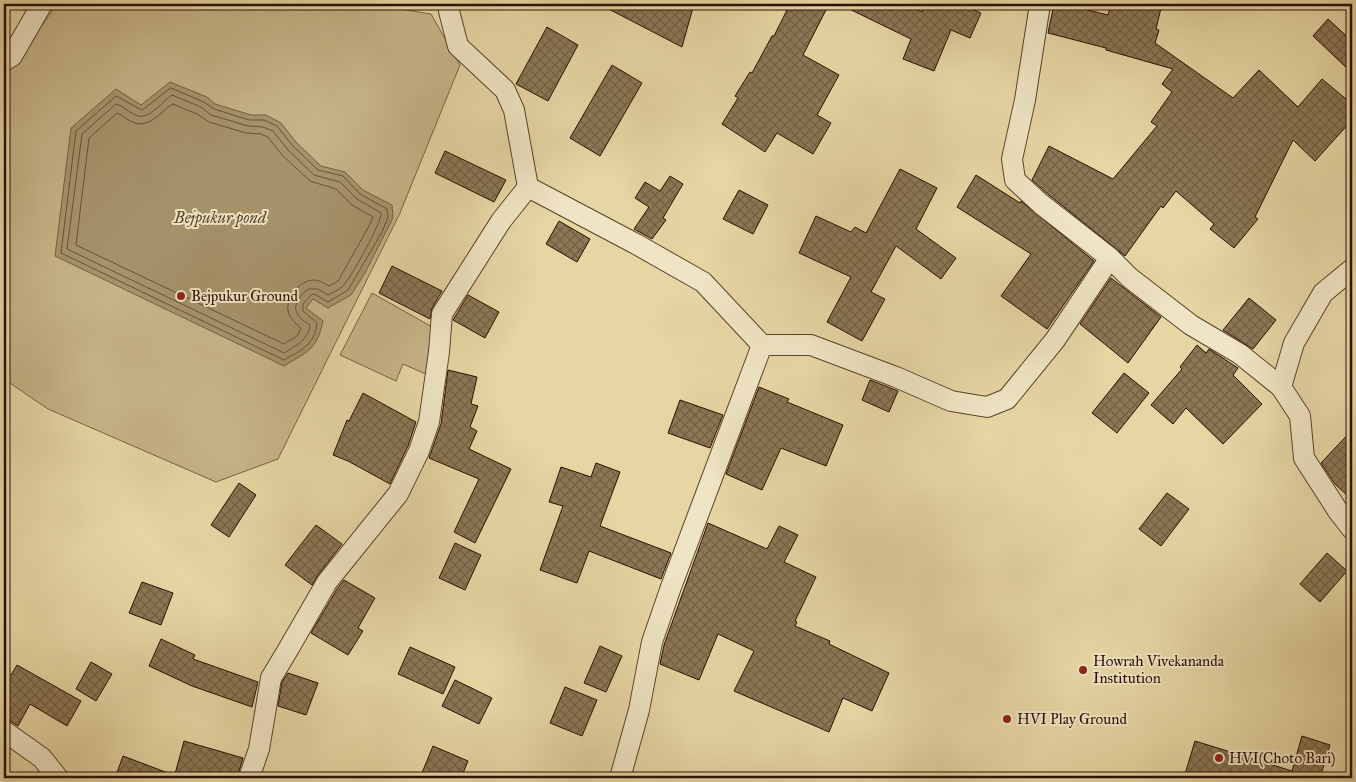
<svg xmlns="http://www.w3.org/2000/svg" width="1356" height="782" font-family="'IM FELL Great Primer',serif">
	<style>
		.green { fill: #c6b488; stroke: #786244 }
		.water { fill: #a6936c; stroke: #745f41 }
		.lines { fill: none; stroke-linecap: round; stroke-linejoin: round }
		.shore { stroke: #685236; stroke-width: 1 }
		.building { fill: url(#building-cross-hatch); stroke: #291000 }
		.minor-casing { stroke: #584229; stroke-width: 22 }
		.minor { stroke: #efe4c4; stroke-width: 20 }
		.poi-dot { fill: #8f2418; stroke: #efe4c4; stroke-width: 2 }
		.labels { text-anchor: middle; dominant-baseline: central; stroke-width: 4; stroke-linejoin: round; paint-order: stroke }
		.poi-label { font-size: 15px; fill: #291000; stroke: #efe4c4; text-anchor: start }
		.water-label { font-size: 16px; font-style: italic; fill: #5b442b; stroke: #efe4c4 }
	</style>
	<defs>
		<pattern id="building-cross-hatch" width="8" height="8" patternUnits="userSpaceOnUse" patternTransform="scale(1.25)"><rect width="8" height="8" fill="#8b7755"/><path d="M0 0l8 8M0 8l8-8" fill="none" stroke="#726044"/></pattern>
	</defs>
	<rect width="100%" height="100%" fill="#e6d6a4"/>
	<filter id="stains"><feTurbulence type="fractalNoise" baseFrequency=".004" numOctaves="4"/><feColorMatrix values="0 0 0 0 .2 0 0 0 0 .09 0 0 0 0 .02 0 0 0 .5 -.17"/></filter>
	<radialGradient id="worn" r=".72"><stop offset=".6" stop-color="#630" stop-opacity="0"/><stop offset="1" stop-color="#630" stop-opacity=".3"/></radialGradient>
	<path class="green" d="M57,4H370L431,14L460,65L400,213L278,459L216,482L48,409L4,379V79Z
		M372,293L434,328L428,375L403,364L396,381L340,355Z"/>
	<path class="water" d="M170,82L207,97L215,104L251,115H266L281,123L296,142L321,166L345,172L363,190L392,205L393,218L365,273L351,295L328,308L313,299L306,308L323,321C317,350 307,352 284,366L55,256L71,128L116,89L141,105Z"/>
	<g class="lines">
		<path class="shore" d="M171,88L204,102L214,109L249,120H264L277,126L292,145L318,170L343,176L360,194L387,209L388,217L382,232L348,290L328,302L316,295L312,294L303,304V311L317,323C315,345 301,350 284,360L61,253L76,131L116,96L142,110Z
			M172,95L201,107L211,115L248,126L263,127L273,131L288,150L314,175L340,182L357,199L381,213C382,222 350,280 342,287C339,290 333,292 328,295L318,289H309C302,293 292,304 297,313C299,318 305,322 310,325C309,340 295,346 284,353L67,249L82,134L116,104C124,106 130,114 138,116C150,119 163,101 172,95Z
			M173,104L197,114L209,122L246,133L261,134L268,137L282,155L310,181L336,189L352,205L373,217L369,226L338,281L329,286C324,283 319,280 314,280C300,280 286,297 288,310C289,319 297,323 301,329L297,336L284,344L76,245L89,138L117,113C123,115 128,121 135,123C150,128 161,111 173,104Z"/>
	</g>
	<path class="building" d="M599,4H694L682,47Z
		M790,4H829L803,55L839,75L817,115L831,123L813,154L777,133L765,152L722,124L738,98L735,96L750,72L752,73L772,36H774Z
		M839,4H905L922,12L925,4H960L981,13L970,38L951,30L934,71L903,59L911,39Z
		M1054,4H1064L1108,15L1111,4H1162L1156,29L1159,30L1155,43L1233,98L1259,70L1298,107L1322,79L1352,104V120L1315,161L1293,140L1255,217L1258,219L1234,248L1210,229L1214,224L1176,191L1163,208L1161,206L1125,256L1049,195L1032,180L1049,146L1113,179L1157,126L1151,122L1172,92L1162,84L1173,69L1106,50V48L1048,33Z
		M1328,19L1352,41V73L1313,36Z
		M547,27L578,45L548,101L516,84Z
		M612,65L642,83L600,156L570,138Z
		M445,151L506,180L494,202L435,173Z
		M900,169L937,188L916,229L956,258L941,279L896,246L871,292L885,299L862,341L827,322L851,277L799,253L816,216L851,232L855,227L866,233Z
		M976,175L1020,203L1021,201L1094,261L1047,329L1001,296L1031,254L957,207Z
		M670,176L683,184L663,218L666,220L652,239L634,229L649,207L635,198L645,182L660,191Z
		M739,190L768,205L753,234L723,219Z
		M559,221L590,239L577,262L546,244Z
		M392,266L442,291L432,308L430,319L379,293Z
		M1111,278L1161,317L1128,363L1080,324Z
		M468,295L499,312L485,338L453,320Z
		M1249,298L1276,320L1253,349L1223,330Z
		M1197,345L1206,353L1209,349L1238,368L1233,375L1262,404L1223,444L1186,408L1173,424L1151,405L1182,369L1180,367Z
		M448,370L477,377L471,404L478,406L470,427L477,431L469,449L511,469L475,543L454,532L479,479L429,458L441,424Z
		M1124,373L1149,393L1117,433L1092,413Z
		M870,380L898,391L889,412L862,400Z
		M759,387L789,399L787,402L843,425L826,466L781,448L762,490L726,474Z
		M363,393L416,422L408,446L390,484L348,461L333,455L347,420L349,421Z
		M680,400L723,415L710,448L668,433Z
		M1352,430V500L1335,484L1321,463Z
		M596,463L620,472L600,526L671,553L661,579L589,551L577,583L540,570L563,506L549,502L561,467L591,477Z
		M239,483L256,495L229,537L211,525Z
		M1167,493L1189,509L1161,546L1139,529Z
		M708,523L767,549L779,526L798,535L784,562L816,577L795,621L797,622L795,626L830,641L829,644L889,673L872,711L843,698L829,732L734,691L754,651L718,634L699,680L660,664L664,645Z
		M316,525L342,544L318,575L312,585L285,565Z
		M455,543L481,555L465,590L439,578Z
		M1327,553L1347,571L1320,602L1300,584Z
		M344,580L375,598L358,628L363,631L348,655L311,633L337,589Z
		M142,582L173,593L161,625L129,613Z
		M161,639L195,655L193,659L258,682L252,707L192,686L149,666Z
		M600,646L622,656L606,692L584,683Z
		M410,647L455,667L443,694L398,674Z
		M91,662L112,674L96,701L76,689Z
		M17,665L81,701L67,726L30,704L18,726L4,717V671L11,675Z
		M288,673L318,683L306,715L278,706L282,682Z
		M455,680L492,698L479,724L442,706Z
		M565,687L597,700L582,736L550,723Z
		M1302,736L1330,745L1320,778H1197L1185,774L1195,741L1292,771Z
		M184,741L243,758L237,778H192L175,774Z
		M433,746L468,761L461,778H434L422,773Z
		M123,756L176,776V778H115Z"/>
	<g class="lines">
		<defs>
			<path id="minor" d="M451,4L449,11L458,46L505,90L514,110L528,187
				M4,61L12,56L42,4
				M1110,258L1130,278L1191,325L1240,354L1281,387L1294,343L1323,293L1352,269
				M1281,387L1300,416L1304,458L1338,511L1352,529
				M4,731L42,758L58,778
				M249,778L259,749L271,678L289,648L327,582L398,494L419,451L429,422L439,352L442,314L501,221L528,187L636,244L703,282L762,345
				M620,778L639,710L652,642L671,587L762,345H811L896,377L951,401L987,407L1007,399L1055,340L1110,258L1041,204L1015,180L1012,159L1025,100L1040,4"/>
		</defs>
		<use href="#minor" class="minor-casing"/>
		<use href="#minor" class="minor"/>
	</g>
	<g class="poi-dot">
		<circle cx="181" cy="296" r="5"/>
		<circle cx="1083" cy="670" r="5"/>
		<circle cx="1007" cy="719" r="5"/>
		<circle cx="1219" cy="758" r="5"/>
	</g>
	<g class="labels">
		<g class="poi-label">
			<text x="191" y="296">Bejpukur Ground</text>
			<text x="1093" y="661">Howrah Vivekananda<tspan x="1093" dy="17">Institution</tspan></text>
			<text x="1017" y="719">HVI Play Ground</text>
			<text x="1229" y="758">HVI(Choto Bari)</text>
		</g>
		<g class="water-label">
			<text x="220" y="217">Bejpukur pond</text>
		</g>
	</g>
	<rect width="1356" height="782" fill="none" stroke="#e6d6a4" stroke-width="20"/>
	<rect x="5" y="5" width="1346" height="772" fill="none" stroke="#291000" stroke-width="2.5"/>
	<rect x="10" y="10" width="1336" height="762" fill="none" stroke="#291000"/>
	<rect width="100%" height="100%" filter="url(#stains)"/>
	<rect width="100%" height="100%" fill="url(#worn)"/>
</svg>
